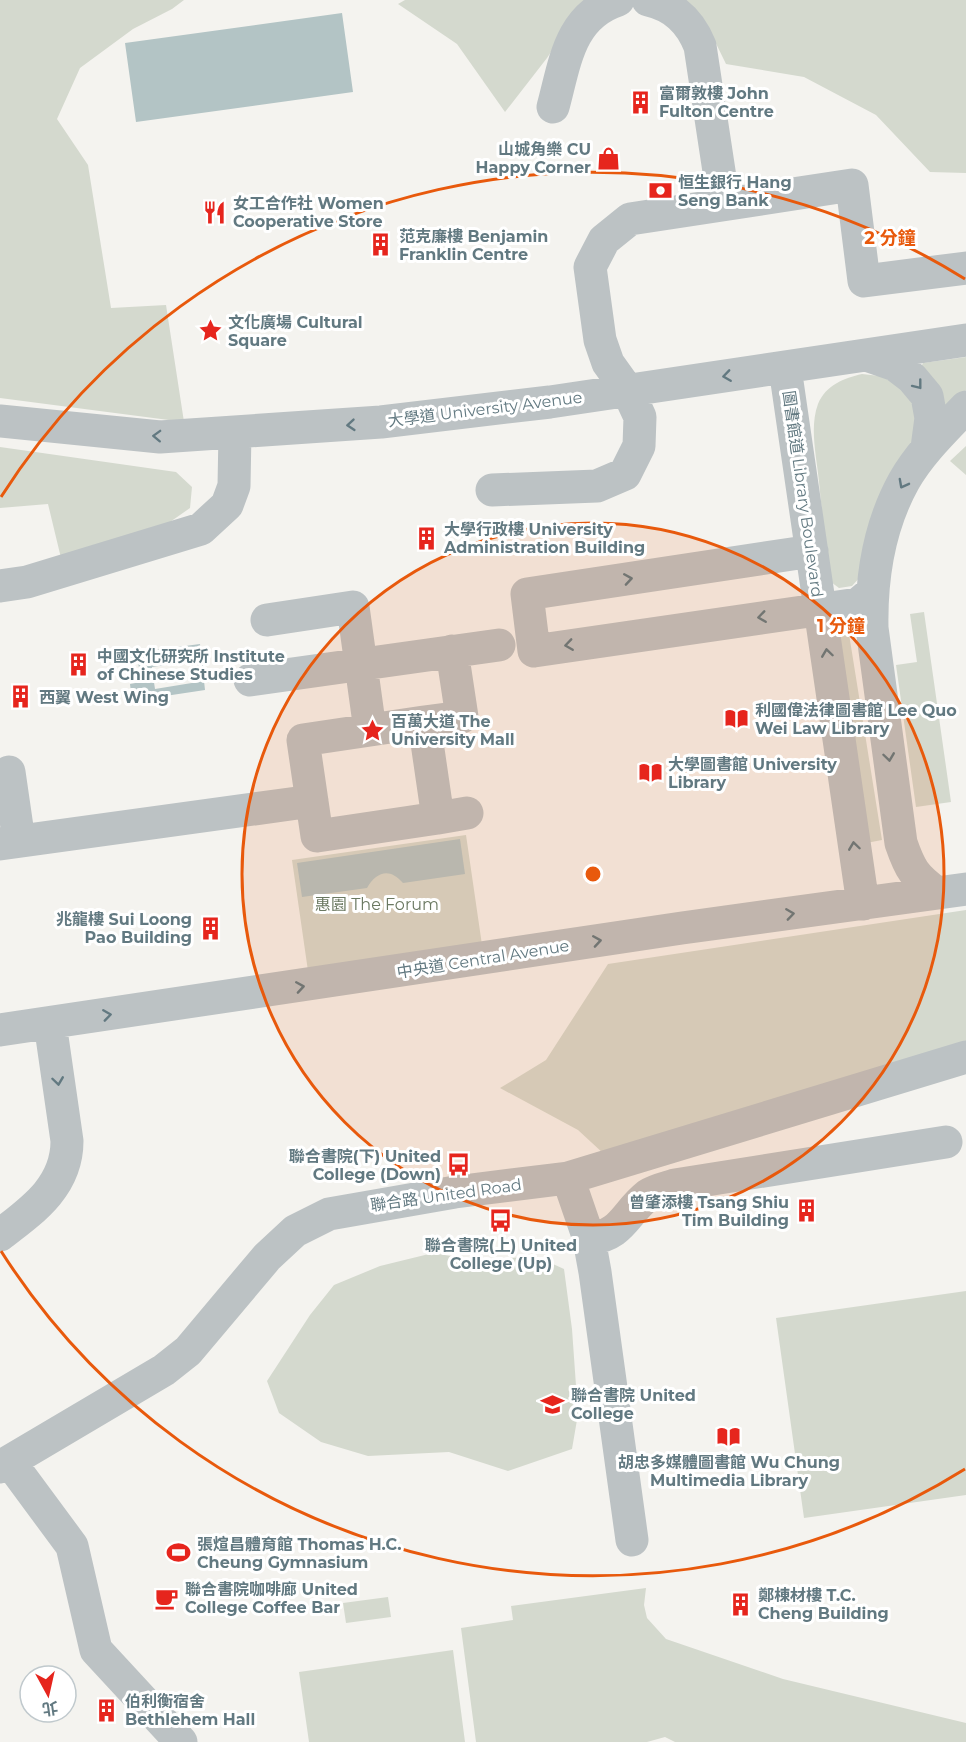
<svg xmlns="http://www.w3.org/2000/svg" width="966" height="1742" font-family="Montserrat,'Noto Sans TC',sans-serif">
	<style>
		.green { fill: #d4d9ce }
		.water { fill: #b3c4c5 }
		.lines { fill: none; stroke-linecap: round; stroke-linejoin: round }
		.minor { stroke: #bcc2c4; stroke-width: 33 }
		.oneway { stroke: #627981 }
		.ring { fill: none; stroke: #e8590c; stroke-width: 3 }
		.labels { text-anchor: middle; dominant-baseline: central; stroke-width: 6; stroke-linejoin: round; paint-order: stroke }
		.poi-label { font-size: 16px; font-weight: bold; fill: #627981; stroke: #fff; text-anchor: start }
		.street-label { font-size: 16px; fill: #627981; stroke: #fff }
		.park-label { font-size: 16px; fill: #6a7861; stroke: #fff }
		.centre { fill: #e8590c; stroke: #fff; stroke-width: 3 }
		.ring-label { font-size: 18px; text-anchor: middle; font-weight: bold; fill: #e8590c; stroke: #fff; stroke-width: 6; stroke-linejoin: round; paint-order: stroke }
	</style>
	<rect width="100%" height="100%" fill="#f4f3ef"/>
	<path class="green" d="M0,0H184L172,9L133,29L80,68L57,119L88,165L111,308L166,305L184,422L0,398Z
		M405,0H598L577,13L547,58L505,112L457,44L398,4Z
		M684,0H966V173L930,172L876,115L804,77L726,64L706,23Z
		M966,357V390L949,409L941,406L920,369L923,363Z
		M862,374L880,376L898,384L915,407L917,435L861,576L852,586L839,588L831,582L828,570C825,541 822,512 819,482C817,458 809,428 818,404C826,385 844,378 862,374Z
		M966,446V475L950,461Z
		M0,447L176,472L192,487L190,508L140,543L61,558L48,504L0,508Z
		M924,612L951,802L916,807L896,665L917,662L910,614Z
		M849,634L882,840L861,844L828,637Z
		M466,835L482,945L308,971L292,860Z
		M966,910V1045L617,1166L578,1130L500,1088L546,1060L608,964Z
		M433,1253L486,1262L533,1255L564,1269L572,1329L578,1414L572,1449L508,1471L449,1452L368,1456L321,1442L279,1413L267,1381L310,1315L334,1285L380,1266Z
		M966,1291V1495L804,1518L776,1318Z
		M646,1588L644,1605L647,1618L666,1639L783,1679L966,1723V1742H675L665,1737L647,1742H476L461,1628L513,1620L511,1606Z
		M388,1597L391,1617L346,1623L343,1603Z
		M453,1650L465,1742H309L299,1672Z"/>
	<path class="water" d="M342,13L353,92L136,122L125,43Z
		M200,644L203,667L192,669L191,661L152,667V670L140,672L138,663L127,664L125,654Z
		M153,676L155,689L204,681L205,690L132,701L130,684L141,682V677Z
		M460,839L465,874L403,883C390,868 377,871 367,888L302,897L297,863Z"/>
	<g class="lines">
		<path class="minor" d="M648,0C674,6 690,21 700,46L724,204
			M553,107C565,63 569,16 618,0
			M869,356L895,365L912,378L927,396L931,418L927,448
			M785,368L863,904
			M0,421L160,437L381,422L550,402L966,340
			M492,490L597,486L625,474L639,446L640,417L628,391L608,363L600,340L590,267L604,240L630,219L852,185L864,281L966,268
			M812,551L527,594L534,651L858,604L871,593
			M0,586L27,582L201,529L227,505L234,486L235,432
			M267,620L353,607L370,730
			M250,680L499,645
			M424,722L438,818L317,836L303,740Z
			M424,722L462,717L452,651
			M9,772L19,841
			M438,818L467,813
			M0,844L312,801
			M937,893C914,876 910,869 901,843L872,628C871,577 879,526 904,481C920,453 944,430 966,407
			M0,1030L682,928L966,889
			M568,1178L589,1239L595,1272L632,1540
			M0,1235C33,1210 67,1186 67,1141L50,1023
			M589,1239C623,1235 624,1214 648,1195C655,1190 666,1188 675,1185L946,1142
			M10,1462L72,1546L96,1650L181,1742
			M0,1467L164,1370L188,1351L267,1257L295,1231L329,1214L455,1192L568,1178L966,1057"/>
	</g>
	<defs><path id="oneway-chevron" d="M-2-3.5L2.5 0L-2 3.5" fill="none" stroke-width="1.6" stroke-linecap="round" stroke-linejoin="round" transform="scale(1.5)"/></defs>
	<g class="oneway">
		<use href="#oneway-chevron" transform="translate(727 376) rotate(172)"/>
		<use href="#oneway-chevron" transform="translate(918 385) rotate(52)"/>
		<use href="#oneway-chevron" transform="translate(351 425) rotate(175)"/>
		<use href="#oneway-chevron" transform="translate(157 436) rotate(-178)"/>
		<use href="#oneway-chevron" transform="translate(903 484) rotate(118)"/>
		<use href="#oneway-chevron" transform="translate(628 579) rotate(-9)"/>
		<use href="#oneway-chevron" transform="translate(762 617) rotate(172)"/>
		<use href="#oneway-chevron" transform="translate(569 645) rotate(172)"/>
		<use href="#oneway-chevron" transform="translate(827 653) rotate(-98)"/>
		<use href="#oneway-chevron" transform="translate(889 757) rotate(82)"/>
		<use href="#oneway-chevron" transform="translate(854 846) rotate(-98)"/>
		<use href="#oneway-chevron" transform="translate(790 914) rotate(-8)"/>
		<use href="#oneway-chevron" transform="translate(597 941) rotate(-9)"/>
		<use href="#oneway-chevron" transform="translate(300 987) rotate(-9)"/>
		<use href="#oneway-chevron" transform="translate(107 1015) rotate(-8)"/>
		<use href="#oneway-chevron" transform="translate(58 1081) rotate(82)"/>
	</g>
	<circle cx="593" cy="874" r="351" fill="#e8590c" fill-opacity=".12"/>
	<g class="ring">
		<circle cx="593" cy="874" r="351"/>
		<path d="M965 1469A702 702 0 0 1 1 1251M1 497A702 702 0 0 1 965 279"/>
	</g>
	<defs>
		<symbol id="building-bare" viewBox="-9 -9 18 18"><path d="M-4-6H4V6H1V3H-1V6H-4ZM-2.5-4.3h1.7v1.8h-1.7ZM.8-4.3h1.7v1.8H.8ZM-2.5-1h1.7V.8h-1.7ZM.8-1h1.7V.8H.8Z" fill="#e6251d" stroke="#fff" stroke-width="2.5" paint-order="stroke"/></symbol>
		<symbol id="shop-bare" viewBox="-9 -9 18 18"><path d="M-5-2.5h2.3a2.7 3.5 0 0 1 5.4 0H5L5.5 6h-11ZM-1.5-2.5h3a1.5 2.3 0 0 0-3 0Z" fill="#e6251d" stroke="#fff" stroke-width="2.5" paint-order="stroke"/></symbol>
		<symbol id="bank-bare" viewBox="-9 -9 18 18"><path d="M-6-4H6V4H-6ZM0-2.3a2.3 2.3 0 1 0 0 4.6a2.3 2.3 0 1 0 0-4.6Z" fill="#e6251d" stroke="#fff" stroke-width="2.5" paint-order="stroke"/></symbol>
		<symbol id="restaurant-bare" viewBox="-9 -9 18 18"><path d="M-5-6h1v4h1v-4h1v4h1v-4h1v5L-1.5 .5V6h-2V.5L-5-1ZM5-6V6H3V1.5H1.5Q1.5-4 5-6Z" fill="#e6251d" stroke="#fff" stroke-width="2.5" paint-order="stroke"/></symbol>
		<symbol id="sight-bare" viewBox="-9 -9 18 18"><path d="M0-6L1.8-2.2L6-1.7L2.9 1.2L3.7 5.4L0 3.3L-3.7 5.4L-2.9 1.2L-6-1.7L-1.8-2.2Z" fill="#e6251d" stroke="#fff" stroke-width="2.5" paint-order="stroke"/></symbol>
		<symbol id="library-bare" viewBox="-9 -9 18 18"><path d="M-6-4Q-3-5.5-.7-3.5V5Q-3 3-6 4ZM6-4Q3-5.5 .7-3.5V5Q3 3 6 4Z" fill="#e6251d" stroke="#fff" stroke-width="2.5" paint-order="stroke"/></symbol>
		<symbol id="bus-bare" viewBox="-9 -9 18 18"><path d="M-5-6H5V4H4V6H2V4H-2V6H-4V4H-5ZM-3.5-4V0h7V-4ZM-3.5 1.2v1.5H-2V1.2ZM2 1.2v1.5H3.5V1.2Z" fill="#e6251d" stroke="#fff" stroke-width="2.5" paint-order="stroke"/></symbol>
		<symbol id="university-bare" viewBox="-9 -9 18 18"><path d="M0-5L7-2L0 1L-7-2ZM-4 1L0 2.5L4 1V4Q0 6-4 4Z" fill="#e6251d" stroke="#fff" stroke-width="2.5" paint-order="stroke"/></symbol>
		<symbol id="stadium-bare" viewBox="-9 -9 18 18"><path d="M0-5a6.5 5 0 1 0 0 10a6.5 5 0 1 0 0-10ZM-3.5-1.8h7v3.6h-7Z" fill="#e6251d" stroke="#fff" stroke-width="2.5" paint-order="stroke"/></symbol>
		<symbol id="cafe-bare" viewBox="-9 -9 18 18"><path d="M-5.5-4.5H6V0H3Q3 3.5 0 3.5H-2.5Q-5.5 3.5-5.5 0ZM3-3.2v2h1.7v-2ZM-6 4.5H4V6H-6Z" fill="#e6251d" stroke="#fff" stroke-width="2.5" paint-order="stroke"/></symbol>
	</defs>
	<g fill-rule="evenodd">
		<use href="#building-bare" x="624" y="86" width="33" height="33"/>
		<use href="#shop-bare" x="592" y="142" width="33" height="33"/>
		<use href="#bank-bare" x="644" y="174" width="33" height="33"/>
		<use href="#restaurant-bare" x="198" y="196" width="33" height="33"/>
		<use href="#building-bare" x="364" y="228" width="33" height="33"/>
		<use href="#sight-bare" x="194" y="314" width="33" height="33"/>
		<use href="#building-bare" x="410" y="522" width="33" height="33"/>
		<use href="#building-bare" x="62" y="648" width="33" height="33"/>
		<use href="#building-bare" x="4" y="680" width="33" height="33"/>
		<use href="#library-bare" x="720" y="702" width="33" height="33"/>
		<use href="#sight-bare" x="356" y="714" width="33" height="33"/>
		<use href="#library-bare" x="634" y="756" width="33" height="33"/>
		<use href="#building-bare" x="194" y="912" width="33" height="33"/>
		<use href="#bus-bare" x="442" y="1148" width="33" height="33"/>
		<use href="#building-bare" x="790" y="1194" width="33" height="33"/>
		<use href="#bus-bare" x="484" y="1204" width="33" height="33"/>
		<use href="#university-bare" x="536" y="1388" width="33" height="33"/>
		<use href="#library-bare" x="712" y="1420" width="33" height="33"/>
		<use href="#stadium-bare" x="162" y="1536" width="33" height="33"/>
		<use href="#cafe-bare" x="150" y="1582" width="33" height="33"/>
		<use href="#building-bare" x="724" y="1588" width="33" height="33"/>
		<use href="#building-bare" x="90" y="1694" width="33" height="33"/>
	</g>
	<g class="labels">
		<g class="poi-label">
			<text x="659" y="93">富爾敦樓 John<tspan x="659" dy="18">Fulton Centre</tspan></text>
			<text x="591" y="149" text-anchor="end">山城角樂 CU<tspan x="591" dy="18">Happy Corner</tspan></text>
			<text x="678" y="182">恒生銀行 Hang<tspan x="678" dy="18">Seng Bank</tspan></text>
			<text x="233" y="203">女工合作社 Women<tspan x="233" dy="18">Cooperative Store</tspan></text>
			<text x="399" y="236">范克廉樓 Benjamin<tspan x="399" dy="18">Franklin Centre</tspan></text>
			<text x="228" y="322">文化廣場 Cultural<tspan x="228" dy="18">Square</tspan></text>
			<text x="444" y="529">大學行政樓 University<tspan x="444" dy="18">Administration Building</tspan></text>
			<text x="97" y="656">中國文化研究所 Institute<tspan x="97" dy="18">of Chinese Studies</tspan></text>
			<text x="39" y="697">西翼 West Wing</text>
			<text x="755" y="710">利國偉法律圖書館 Lee Quo<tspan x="755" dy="18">Wei Law Library</tspan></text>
			<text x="391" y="721">百萬大道 The<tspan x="391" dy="18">University Mall</tspan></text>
			<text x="668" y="764">大學圖書館 University<tspan x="668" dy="18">Library</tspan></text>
			<text x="192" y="919" text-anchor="end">兆龍樓 Sui Loong<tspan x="192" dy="18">Pao Building</tspan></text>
			<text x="441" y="1156" text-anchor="end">聯合書院(下) United<tspan x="441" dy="18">College (Down)</tspan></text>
			<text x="789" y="1202" text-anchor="end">曾肇添樓 Tsang Shiu<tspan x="789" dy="18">Tim Building</tspan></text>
			<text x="501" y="1245" text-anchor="middle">聯合書院(上) United<tspan x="501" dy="18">College (Up)</tspan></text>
			<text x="571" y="1395">聯合書院 United<tspan x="571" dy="18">College</tspan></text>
			<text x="729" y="1462" text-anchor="middle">胡忠多媒體圖書館 Wu Chung<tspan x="729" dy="18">Multimedia Library</tspan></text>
			<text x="197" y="1544">張煊昌體育館 Thomas H.C.<tspan x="197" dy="18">Cheung Gymnasium</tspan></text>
			<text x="185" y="1589">聯合書院咖啡廊 United<tspan x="185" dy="18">College Coffee Bar</tspan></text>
			<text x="758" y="1595">鄭棟材樓 T.C.<tspan x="758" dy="18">Cheng Building</tspan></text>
			<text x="125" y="1701">伯利衡宿舍<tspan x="125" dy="18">Bethlehem Hall</tspan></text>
		</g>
		<g class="street-label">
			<text transform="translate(485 409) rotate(-7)">大學道 University Avenue</text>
			<text transform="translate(803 494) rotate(82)">圖書館道 Library Boulevard</text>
			<text transform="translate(483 959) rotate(-9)">中央道 Central Avenue</text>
			<text transform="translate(446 1195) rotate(-8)">聯合路 United Road</text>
		</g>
		<g class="park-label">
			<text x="377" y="904">惠園 The Forum</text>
		</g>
	</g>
	<circle cx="593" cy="874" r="9" class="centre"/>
	<g class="ring-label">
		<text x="890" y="244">2 分鐘</text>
		<text x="841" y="632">1 分鐘</text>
	</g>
	<g transform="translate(48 1694) rotate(172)"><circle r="28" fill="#ffffff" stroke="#c0c9cd" stroke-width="1.5"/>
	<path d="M0-4.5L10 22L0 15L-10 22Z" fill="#e6251d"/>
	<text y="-9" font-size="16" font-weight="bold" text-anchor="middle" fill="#627981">北</text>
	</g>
</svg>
